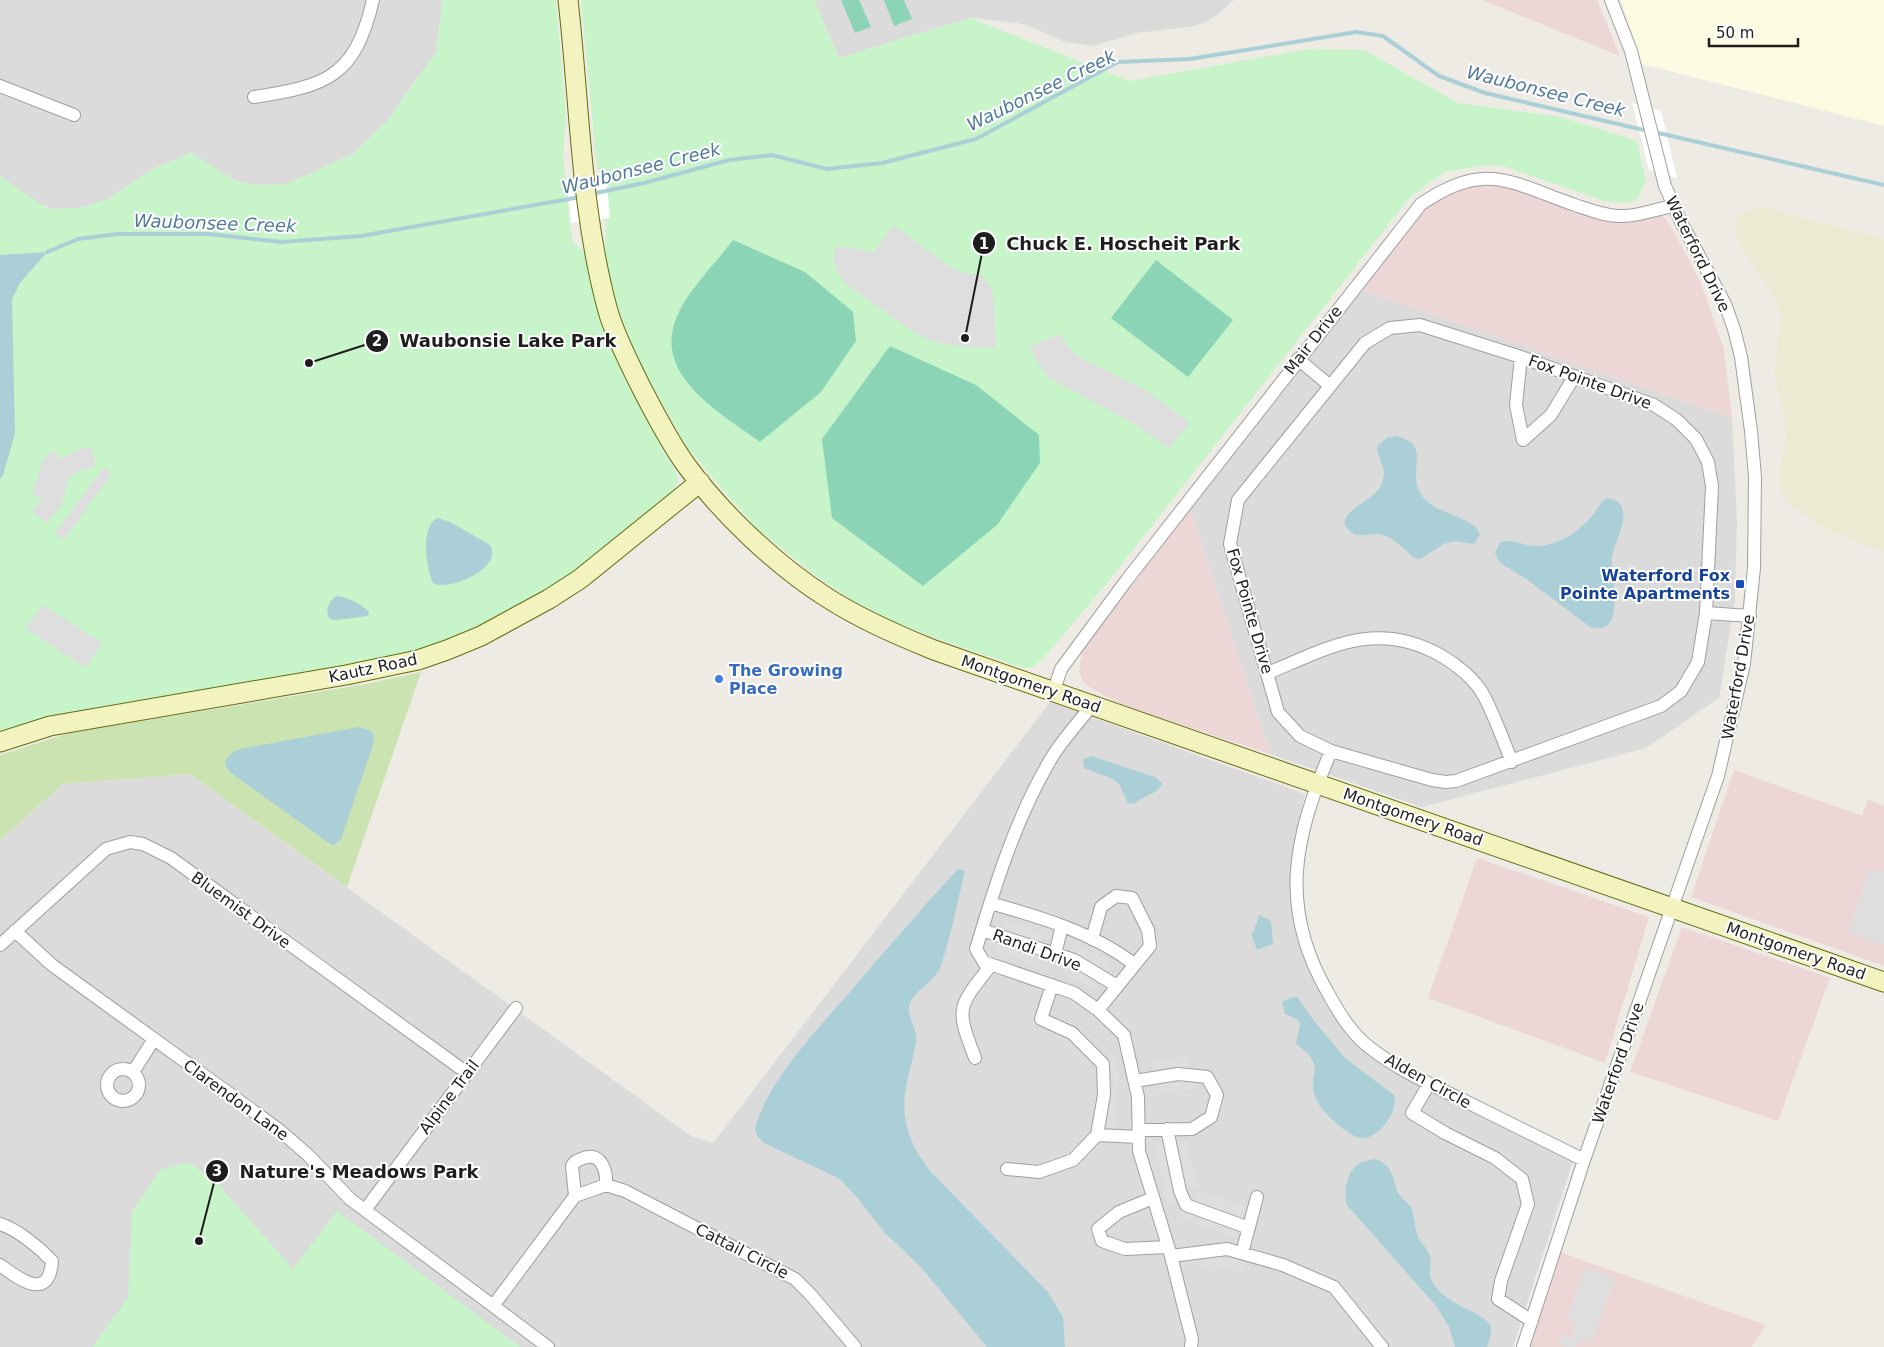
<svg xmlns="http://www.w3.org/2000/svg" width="1884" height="1347" font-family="'DejaVu Sans',sans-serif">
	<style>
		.residential { fill: #dcdbdb }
		.commercial { fill: #edd6d6 }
		.education { fill: #fcfbe1 }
		.farmland { fill: #eaebd2 }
		.grass { fill: #cbe3b0 }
		.park { fill: #c7f4c9 }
		.pitch { fill: #8bd5b6 }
		.parking { fill: #dedede }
		.water { fill: #aacfd7 }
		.pier { fill: #fff }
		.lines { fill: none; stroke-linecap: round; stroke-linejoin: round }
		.stream { stroke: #aacfd7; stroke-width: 4 }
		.street-casing { stroke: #9f9f9f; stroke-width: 14 }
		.secondary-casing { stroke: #646b10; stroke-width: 21 }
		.street { stroke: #fff; stroke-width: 12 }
		.secondary { stroke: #f2f3be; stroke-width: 19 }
		.transit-dot { fill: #1a4fb4; stroke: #fff; stroke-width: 2 }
		.shop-dot { fill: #3f7fe0; stroke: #fff; stroke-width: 2 }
		.labels { text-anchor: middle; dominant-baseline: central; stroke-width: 4; stroke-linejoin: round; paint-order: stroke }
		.street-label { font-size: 16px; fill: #1e1e1e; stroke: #fff }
		.transit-label { font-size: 16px; font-weight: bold; fill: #164399; stroke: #fff; text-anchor: end }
		.shop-label { font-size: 16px; font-weight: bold; fill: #366cbe; stroke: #fff; text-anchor: start }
		.water-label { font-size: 18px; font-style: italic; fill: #517a9d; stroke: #fff }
		.leader { fill: none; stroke: #1e1e1e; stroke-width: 2 }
		.callout-dot { fill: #1e1e1e; stroke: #fff; stroke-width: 2 }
		.mark-label { font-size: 15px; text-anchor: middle; font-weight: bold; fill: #fff }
		.callout-label { font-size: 18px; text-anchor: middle; font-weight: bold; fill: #1e1e1e; stroke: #fff; stroke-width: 4; stroke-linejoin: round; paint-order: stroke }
	</style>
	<rect width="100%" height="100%" fill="#eeebe5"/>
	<path class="residential" d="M0,0H443L436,52L387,121L353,154L287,184L254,185L234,180L191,153L149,171L108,199L79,208L51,209L38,203L0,176Z
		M814,0H1234L1217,15L1204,23L1189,27L1137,33L1092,46L1062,41L1029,26L1017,23L970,18L839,58Z
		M1361,290L1732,418L1737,521L1735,599L1719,698L1646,748L1422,807L1270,754L1190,510Z
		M1050,702L1305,794L1292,856L1293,898L1298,942L1319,985L1378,1058L1574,1158L1513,1347H0V840L63,784L190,774L691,1136L713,1143Z"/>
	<path class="commercial" d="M1482,0H1597L1620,56Z
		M1497,179L1600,214L1658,209L1672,228L1701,283L1724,349L1732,418L1361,290L1394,243L1420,212L1450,190Z
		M1190,510L1270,754L1124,706L1089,687L1082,680L1079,669L1083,649Z
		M1734,770L1862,816L1868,800L1884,806V966L1691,897Z
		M1477,858L1649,917L1605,1063L1428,998Z
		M1682,927L1830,978L1778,1121L1630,1072Z
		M1559,1252L1766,1325L1751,1347H1526Z"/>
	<path class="education" d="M1621,0H1884V126L1642,64Z"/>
	<path class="farmland" d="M1755,207L1768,208L1884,239V552L1846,538L1819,525L1796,510L1783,497L1780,488V474L1786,437L1784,416L1774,370L1782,318L1774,297L1736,238L1735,228L1737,218L1745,211Z"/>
	<path class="grass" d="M421,672L347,887L190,774L63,784L0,840V755L69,733L366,684Z"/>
	<path class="park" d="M443,0H556L566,118L563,156L572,241L585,253L594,290L624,378L677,475L678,481L672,494C615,539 561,588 496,620C463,636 427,648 392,658L0,733V176L45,207L51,209L79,208L108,199L149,171L191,153L234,180L254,185L287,184L353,154L387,121L436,52Z
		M581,0H814L839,58L970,18L1130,81L1309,49L1364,50L1458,103L1561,117L1637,141L1646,181L1638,198L1627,203L1605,201L1500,165L1481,166L1445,172L1410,197L1107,583L1049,652L1034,667L1023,668L932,637L893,621L852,600L819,578L760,531L734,503L686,446L640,364L621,318L612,288L605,255L606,210L596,158Z
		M188,1162L217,1183L293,1269L337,1211L520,1347H93L128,1297L132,1212L160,1170Z"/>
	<path class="pitch" d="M841,0H859L871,27L855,33Z
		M884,0H904L912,19L894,26Z
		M733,240L805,272L853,312L856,341L821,392L760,442C718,411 647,373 680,310C690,289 718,260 733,240Z
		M1156,260L1233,320L1188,377L1111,318Z
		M890,346L976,385L1039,435L1040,463L997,525L923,586L832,518L822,439Z"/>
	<path class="parking" d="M893,225L952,268L964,273L982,275L993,291L996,348L960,347L931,341L914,332L847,285L838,272L833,259L836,246L874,252Z
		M1061,334L1066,345L1080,358L1145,390L1190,423L1169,448L1133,423L1049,378L1037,362L1030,346Z
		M91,447L96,466L74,473L69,478L61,506L46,523L32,511L42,498L32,494L43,460L53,450L61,459L79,449Z
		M104,467L112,474L64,540L55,533Z
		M43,605L102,643L86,668L25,628Z
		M1870,868L1884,873V945L1848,932Z
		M1004,920L1045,934L1035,964L994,950Z
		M1073,944L1112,962L1092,988L1063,974Z
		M1114,1057L1119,1074L1115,1125L1106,1124L1110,1076L1103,1061Z
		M1187,1057L1188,1066L1155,1071L1154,1062Z
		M1195,1078L1197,1088L1158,1093L1157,1083Z
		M1185,1140L1198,1186L1175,1194L1178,1203L1169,1205L1154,1144L1162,1142L1163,1146Z
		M1199,1191L1244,1206L1234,1237L1180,1218L1183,1209L1192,1213Z
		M1200,1258H1222L1248,1262L1244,1272L1226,1268L1202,1270Z
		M1586,1267L1615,1278L1592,1341L1584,1339L1576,1344L1575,1347H1565L1558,1345L1561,1335L1570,1338L1576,1322L1567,1318Z"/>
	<path class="water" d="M47,252L20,283L12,299L15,433L3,475L0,479V255Z
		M1395,436C1433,443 1407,469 1420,493C1433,515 1472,515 1480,534L1474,544L1454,541L1444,544L1420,559L1414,558C1406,550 1397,541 1386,536C1369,529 1355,545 1344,523C1350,503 1378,501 1383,480C1387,467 1377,458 1377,446L1387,438Z
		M1607,498C1613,499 1620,501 1622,508C1628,521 1614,543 1612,557C1610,577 1628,638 1590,627L1525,578L1500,563L1495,553L1500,543L1505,541C1515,540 1525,546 1535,546C1556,547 1579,532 1592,516C1597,510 1600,502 1607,498Z
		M437,518L450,522L490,545C504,569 447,592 433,583C426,567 420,528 437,518Z
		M336,596C347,597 362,604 369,612L368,616L336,620L330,619C324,610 329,602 336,596Z
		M359,727L371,731L374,736L373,745L341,839L333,846L231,773L226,767L225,761L233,752L240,749Z
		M1091,756L1155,777L1162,783C1161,792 1143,796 1134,804L1128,803L1119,784L1113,779L1084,768L1083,760Z
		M958,869L965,871C957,903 951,937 940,968C933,983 912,992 909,1006C907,1017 917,1028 916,1039C915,1056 908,1072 906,1088C900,1121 911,1148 932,1173L1047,1291L1063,1317L1065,1347H987L921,1267L884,1232L856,1196L840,1179L764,1143L758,1137L755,1129C766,1083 819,1027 850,992C885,951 921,909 958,869Z
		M1259,915L1271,921L1273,944L1257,950L1251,933L1254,931Z
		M1292,997H1297L1315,1022L1345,1058L1394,1095C1399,1111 1379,1140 1360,1138C1348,1136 1322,1112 1317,1101C1304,1077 1330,1067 1296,1044L1300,1023L1297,1019L1285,1014L1282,1002Z
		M1374,1159C1391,1163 1392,1175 1397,1190C1399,1197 1407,1201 1411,1207C1415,1216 1414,1227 1418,1237C1422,1244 1428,1249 1430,1256C1432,1264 1428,1271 1431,1279C1441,1304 1484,1312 1490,1325C1493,1332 1489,1340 1487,1347H1455L1449,1327L1437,1307L1347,1205C1344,1194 1346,1175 1355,1167C1360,1162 1367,1161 1374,1159Z"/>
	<path class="pier" d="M1632,103L1661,111L1677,178L1649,170Z
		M606,175L610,218L571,223L567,180Z"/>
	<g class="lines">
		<path class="stream" d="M1654,132L1884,185
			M591,194L644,183L729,160L772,155L827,169L882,163L976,139L1118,62L1190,59L1356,32L1383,36L1439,76L1485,93L1648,131
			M47,252L78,239L118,234H208L281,242L361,236L580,197"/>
		<defs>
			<path id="street" d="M0,86L74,115
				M254,97C327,86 355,77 373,0
				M1521,357L1516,405L1523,440L1551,415L1574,377
				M1298,359L1329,385
				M1706,613L1750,616
				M1268,673C1328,648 1376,619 1440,655C1456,664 1475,679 1484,696C1495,717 1503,740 1512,762
				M1053,693L1061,669L1126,581L1421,204C1485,160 1509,182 1575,205C1590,210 1605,216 1620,216C1637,217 1656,209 1673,206
				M1331,751L1300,736L1278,712L1230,544L1238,500L1365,343L1390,328L1420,325L1521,357L1654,405L1677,420L1696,439L1708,462L1712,486L1706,613L1698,662L1681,691L1661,706L1456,781L1446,782L1432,780L1331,751C1294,838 1278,907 1328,993C1339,1013 1351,1033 1369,1047C1398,1070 1432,1085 1465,1101C1505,1121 1544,1140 1584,1160
				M990,903C1040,917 1092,932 1134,964
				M982,930L1074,960L1117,986
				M15,931L52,965L278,1129L308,1155L350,1199L548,1347
				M1092,939L1101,907L1116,896L1132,898L1148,930L1150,946L1098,1010
				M0,945L106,849L130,842L143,844L171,858L467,1073
				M1055,954L1062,926
				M984,962L1074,993L1098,1010L1124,1035L1138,1097L1139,1151L1171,1256L1192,1339L1191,1347
				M1052,985L1041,1019L1072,1033L1103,1064L1104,1095L1097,1135
				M975,1058C957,1010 956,1009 988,969L976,949C995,886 1015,821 1048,764C1059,743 1077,725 1091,706
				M107 1085a16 16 0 1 1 32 0a16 16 0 1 1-32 0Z
				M133,1072L154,1039
				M1135,1081L1178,1074L1207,1077L1217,1095L1211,1117L1192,1129L1139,1130
				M1429,1084L1412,1113L1445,1133L1495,1158L1522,1179L1528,1204L1501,1281L1498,1299L1532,1321
				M1167,1129L1180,1191L1186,1205L1249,1228
				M1007,1169L1039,1172L1073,1160L1097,1135L1139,1137
				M575,1196L572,1166C574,1162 576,1161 581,1159C600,1150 607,1169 606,1185
				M1153,1198L1119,1212L1098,1229L1102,1241L1125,1249L1168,1247
				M365,1210L516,1008
				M0,1224C18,1230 39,1247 52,1261C49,1303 18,1278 0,1265
				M1242,1253L1257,1197
				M1171,1256L1227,1249L1283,1265L1334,1287L1382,1347
				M493,1306L575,1196L606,1185L625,1191L795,1279L810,1294L855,1347
				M1523,1347L1584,1160L1718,776L1744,664L1754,568L1755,477L1751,431L1741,357L1734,329L1725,304L1682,224L1665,186L1631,51L1611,0"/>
			<path id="secondary" d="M568,0C580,104 580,210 608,311C615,336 629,362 640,385C654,412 668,440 686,465C721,513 776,565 826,597C860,619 897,635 934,650L1884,982
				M0,742L50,726L346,675L418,660L447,650L481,636L549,599L580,579L700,482"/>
		</defs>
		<use href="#street" class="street-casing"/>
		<use href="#secondary" class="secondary-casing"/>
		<use href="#street" class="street"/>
		<use href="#secondary" class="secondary"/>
	</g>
	<rect class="transit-dot" x="1735" y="579" width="10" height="10" rx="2.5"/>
	<circle class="shop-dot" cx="719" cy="679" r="5"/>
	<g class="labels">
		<g class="street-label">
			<text transform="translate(1698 254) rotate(64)">Waterford Drive</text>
			<text transform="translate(1313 340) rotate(-52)">Mair Drive</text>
			<text transform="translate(1590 382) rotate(20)">Fox Pointe Drive</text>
			<text transform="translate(1250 611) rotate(74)">Fox Pointe Drive</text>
			<text transform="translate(373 668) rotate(-12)">Kautz Road</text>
			<text transform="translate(1738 677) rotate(-80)">Waterford Drive</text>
			<text transform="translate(1031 684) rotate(19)">Montgomery Road</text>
			<text transform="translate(1413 817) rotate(19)">Montgomery Road</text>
			<text transform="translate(241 910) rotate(36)">Bluemist Drive</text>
			<text transform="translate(1037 950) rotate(20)">Randi Drive</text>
			<text transform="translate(1796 951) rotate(19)">Montgomery Road</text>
			<text transform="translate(1618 1063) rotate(-71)">Waterford Drive</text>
			<text transform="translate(1428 1081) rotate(29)">Alden Circle</text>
			<text transform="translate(449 1097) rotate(-53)">Alpine Trail</text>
			<text transform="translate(236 1100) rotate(36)">Clarendon Lane</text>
			<text transform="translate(742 1251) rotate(27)">Cattail Circle</text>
		</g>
		<g class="transit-label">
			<text x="1730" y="575">Waterford Fox<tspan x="1730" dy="18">Pointe Apartments</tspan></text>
		</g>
		<g class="shop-label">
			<text x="729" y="670">The Growing<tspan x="729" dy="18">Place</tspan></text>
		</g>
		<g class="water-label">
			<text transform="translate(1041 90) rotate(-26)">Waubonsee Creek</text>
			<text transform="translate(1546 91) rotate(14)">Waubonsee Creek</text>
			<text transform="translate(641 168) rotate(-14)">Waubonsee Creek</text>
			<text transform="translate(215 223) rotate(2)">Waubonsee Creek</text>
		</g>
	</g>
	<path class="leader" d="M965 338L984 243M309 363L377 341M199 1241L217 1171"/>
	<g class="callout-dot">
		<circle cx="965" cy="338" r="5"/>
		<circle cx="309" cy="363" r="5"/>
		<circle cx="199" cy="1241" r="5"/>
		<circle cx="984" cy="243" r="12"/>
		<circle cx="377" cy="341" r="12"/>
		<circle cx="217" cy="1171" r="12"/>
	</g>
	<g class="mark-label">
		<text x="984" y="249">1</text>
		<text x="377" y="346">2</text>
		<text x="217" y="1176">3</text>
	</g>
	<g class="callout-label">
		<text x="1123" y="250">Chuck E. Hoscheit Park</text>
		<text x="508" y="347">Waubonsie Lake Park</text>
		<text x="359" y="1178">Nature's Meadows Park</text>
	</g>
	<path d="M1709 38v8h89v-8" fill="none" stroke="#1e1e1e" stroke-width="2.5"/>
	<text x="1716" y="38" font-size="15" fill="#1e1e1e" stroke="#ffffff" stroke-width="4" paint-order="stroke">50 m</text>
</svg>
